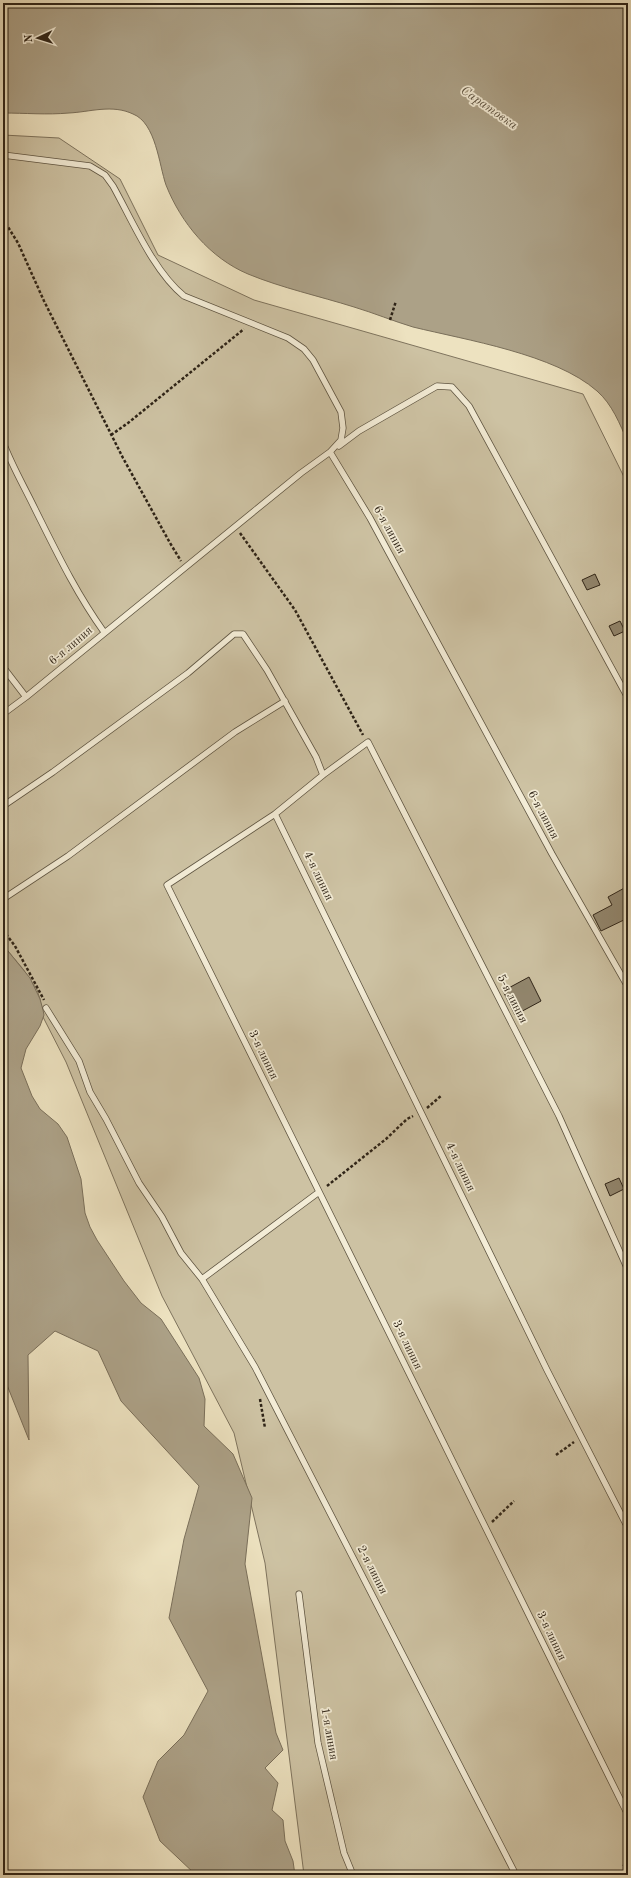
<svg xmlns="http://www.w3.org/2000/svg" width="631" height="1878" font-family="'Old Standard TT',serif">
	<style>
		.green { fill: #cdc2a3; stroke: #7e735d }
		.water { fill: #aca187; stroke: #7a6f5a }
		.building { fill: #92876f; stroke: #2f2417 }
		.lines { fill: none; stroke-linecap: round; stroke-linejoin: round }
		.lane-casing { stroke: #5e5441; stroke-width: 7 }
		.path { stroke: #2f2417; stroke-width: 2.5; stroke-dasharray: 3 2; stroke-linecap: butt }
		.lane { stroke: #f3ecd6; stroke-width: 5.5 }
		.labels { text-anchor: middle; dominant-baseline: central; stroke-width: 3.5; stroke-linejoin: round; paint-order: stroke }
		.street-label { font-size: 12px; fill: #2f2417; stroke: #f3ecd6 }
		.water-label { font-size: 13px; font-style: italic; fill: #5b503e; stroke: #f3ecd6 }
	</style>
	<rect width="100%" height="100%" fill="#ede2c0"/>
	<filter id="stains"><feTurbulence type="fractalNoise" baseFrequency=".005" numOctaves="4"/><feColorMatrix values="0 0 0 0 .2 0 0 0 0 .09 0 0 0 0 .02 0 0 0 .5 -.17"/></filter>
	<radialGradient id="worn" r=".72"><stop offset=".6" stop-color="#630" stop-opacity="0"/><stop offset="1" stop-color="#630" stop-opacity=".3"/></radialGradient>
	<path class="green" d="M3,135L59,138L120,179L158,255L254,300L583,394L628,485V1875H304L265,1563L234,1433L162,1296L66,1062L43,1017L40,999L37,990L23,969L3,945Z"/>
	<path class="water" d="M3,3H628V443C620,424 612,404 597,391C555,354 466,340 413,327C393,321 374,313 354,307C319,296 282,288 248,274C210,258 181,223 166,185C159,165 156,123 133,114C112,104 90,112 69,113C47,115 25,113 3,113Z
		M3,945L30,978L40,999L43,1010L44,1015L40,1026L26,1049L21,1068L32,1096L40,1109L58,1124L67,1137L81,1179L85,1213L90,1227L97,1240L124,1281L141,1303L161,1319L199,1378L205,1399L204,1426L233,1454L252,1498L245,1564L276,1733L283,1750L265,1768L278,1783L272,1810L283,1820L285,1841L293,1861L295,1875H196L160,1841L143,1797L158,1761L184,1735L208,1691L169,1618L184,1539L199,1486L121,1401L98,1351L55,1331L28,1355L29,1440L3,1375Z"/>
	<path class="building" d="M595,574L600,585L587,590L582,580Z
		M620,621L625,631L614,636L609,626Z
		M628,886V918L601,931L593,915L612,905L608,897Z
		M529,977L541,1001L515,1015L503,991Z
		M619,1178L624,1189L610,1196L605,1184Z"/>
	<g class="lines">
		<defs>
			<path id="lane" d="M3,155L90,166L105,175L113,186C132,220 154,272 184,296L288,338L304,349L313,360L341,412L343,428L341,440L330,452
				M3,442C12,466 24,486 35,509C56,551 76,593 104,632
				M339,446L359,431L437,386L452,387L469,406L628,698
				M3,667L26,697
				M3,714L26,697L301,473L330,452L370,518L552,854L628,987
				M3,806L53,772L188,673L234,634H243L267,670L316,757L323,775
				M275,814L547,1370L628,1528
				M3,899L68,856L235,732L285,701
				M46,1008L79,1061L90,1092L106,1119L139,1183L162,1217L181,1253L202,1279L255,1367L516,1875
				M628,1270L559,1116L368,742L323,775L275,814L167,885L628,1815
				M202,1279L319,1192
				M299,1594L318,1743L344,1853L353,1875"/>
		</defs>
		<use href="#lane" class="lane-casing"/>
		<path class="path" d="M3,219L18,243L44,301L123,458L170,543L181,561
			M390,320L396,301
			M111,435L128,423L244,329
			M240,533L295,610L363,735
			M3,930L15,946L44,1000
			M427,1108L442,1095
			M327,1186L386,1139L407,1119L413,1116
			M260,1399L265,1428
			M556,1455L574,1442
			M492,1522L514,1501
			M623,1866L628,1863"/>
		<use href="#lane" class="lane"/>
	</g>
	<g class="labels">
		<g class="street-label">
			<text transform="translate(389 530) rotate(61)">6-я линия</text>
			<text transform="translate(71 646) rotate(-40)">6-я линия</text>
			<text transform="translate(543 815) rotate(62)">6-я линия</text>
			<text transform="translate(318 876) rotate(64)">4-я линия</text>
			<text transform="translate(512 999) rotate(63)">5-я линия</text>
			<text transform="translate(263 1055) rotate(64)">3-я линия</text>
			<text transform="translate(460 1167) rotate(64)">4-я линия</text>
			<text transform="translate(407 1345) rotate(64)">3-я линия</text>
			<text transform="translate(372 1570) rotate(63)">2-я линия</text>
			<text transform="translate(551 1636) rotate(64)">3-я линия</text>
			<text transform="translate(329 1734) rotate(80)">1-я линия</text>
		</g>
		<g class="water-label">
			<text transform="translate(489 108) rotate(35)">Саратовка</text>
		</g>
	</g>
	<rect width="631" height="1878" fill="none" stroke="#ede2c0" stroke-width="16"/>
	<rect x="4" y="4" width="623" height="1870" fill="none" stroke="#2f2417" stroke-width="2"/>
	<rect x="8" y="8" width="615" height="1862" fill="none" stroke="#2f2417"/>
	<g transform="translate(38 38) rotate(266)" stroke="#f3ecd6" stroke-width="3" paint-order="stroke">
	<path d="M0-3L7 15L0 10L-7 15Z" fill="#2f2417"/>
	<text y="-6" font-size="11" font-weight="bold" text-anchor="middle" fill="#2f2417">N</text>
	</g>
	<rect width="100%" height="100%" filter="url(#stains)"/>
	<rect width="100%" height="100%" fill="url(#worn)"/>
</svg>
